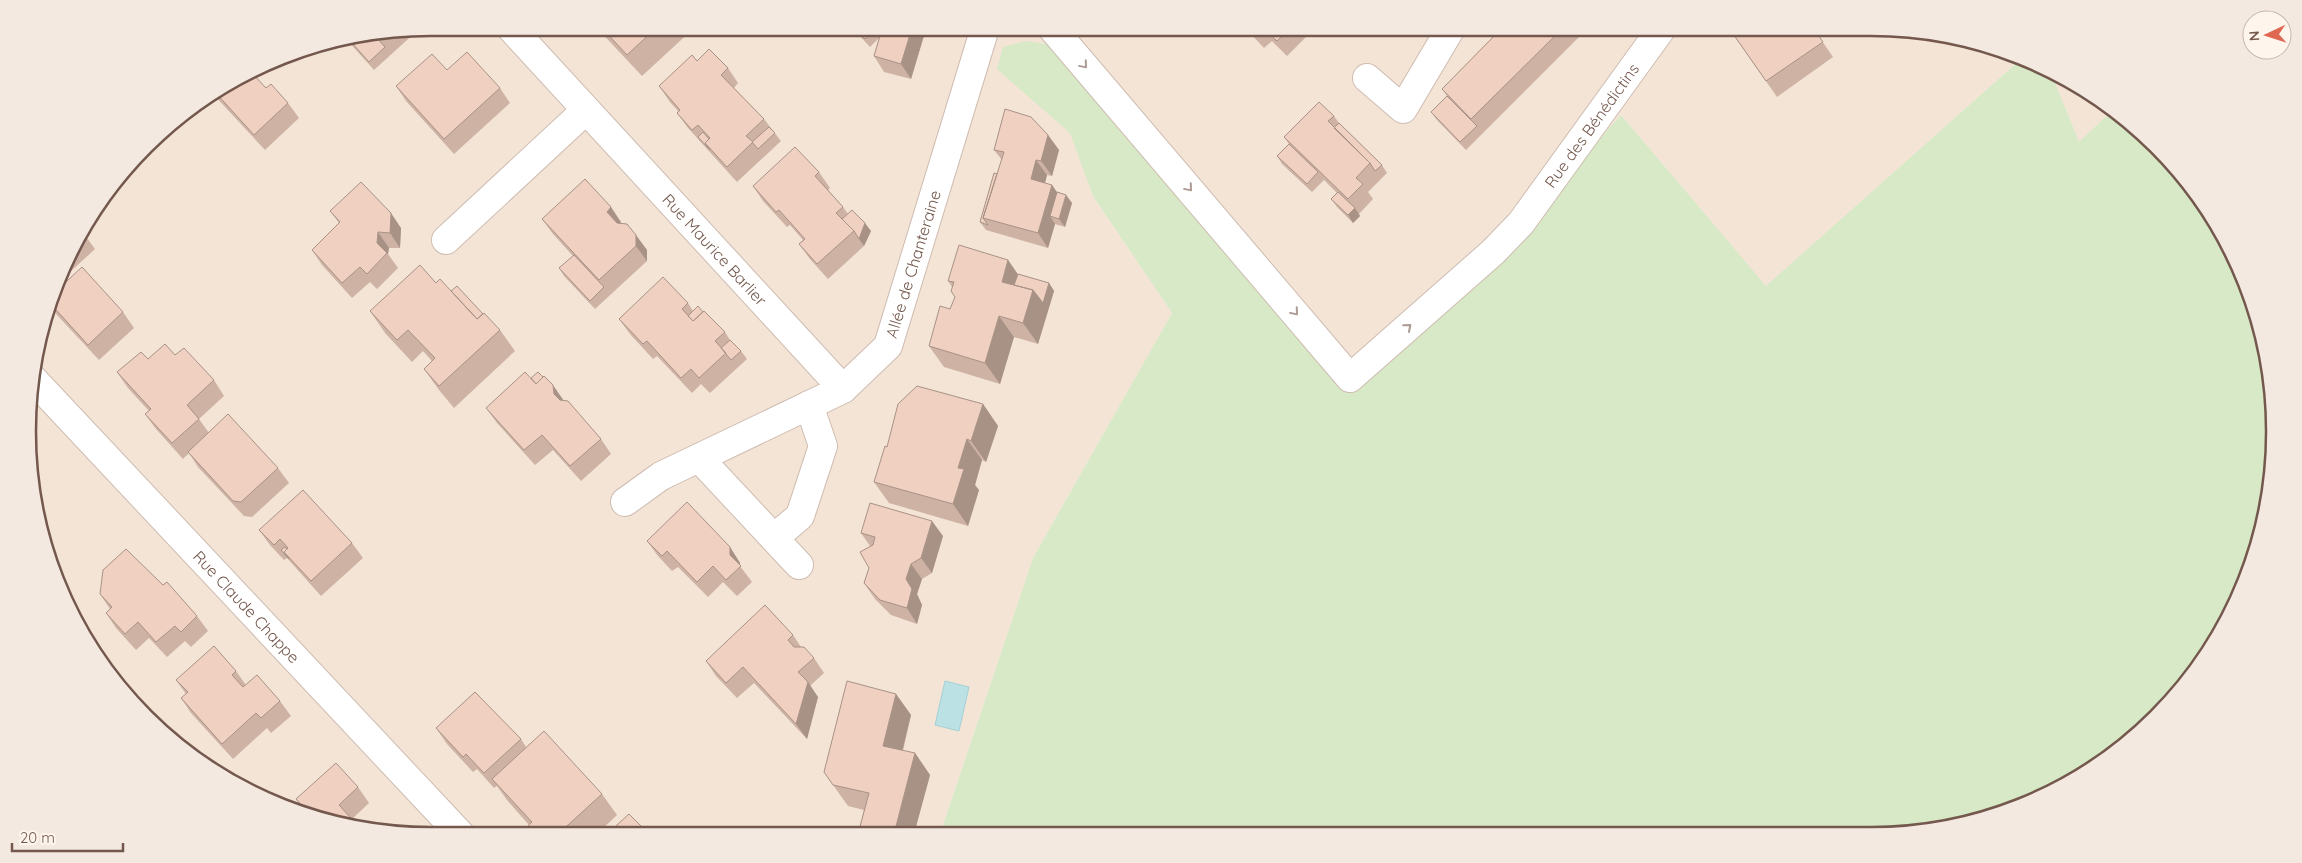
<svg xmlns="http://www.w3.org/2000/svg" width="2302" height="863" font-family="Quicksand,sans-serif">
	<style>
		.residential { fill: #f3e4d6 }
		.green { fill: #d7e9c6 }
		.water { fill: #bce1e4; stroke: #a3d1d6 }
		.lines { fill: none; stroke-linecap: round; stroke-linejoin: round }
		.minor-casing { stroke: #cfbcb1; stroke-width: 30 }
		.minor { stroke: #fff; stroke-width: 28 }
		.wall { fill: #ceb3a5 }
		.shaded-wall { fill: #a89286 }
		.building { fill: #f0d0c0; stroke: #a89286 }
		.oneway { stroke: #ac9b94 }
		.labels { text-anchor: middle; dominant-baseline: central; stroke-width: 4.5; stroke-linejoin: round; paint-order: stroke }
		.street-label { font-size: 16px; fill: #74584d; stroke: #fef6ed }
		.rim { fill: none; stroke: #74584d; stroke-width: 2.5 }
	</style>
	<rect width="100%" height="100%" fill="#fbf2e7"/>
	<path class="residential" d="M432,28H1870L1975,41L2021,59L1766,287L1621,115L1558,186L1350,378L997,69L1071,133L1093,196L1172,313L1033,558L940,834L431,835L327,822L253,794L186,752L95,656L58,586L35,511L31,378L49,302L81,230L165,128L229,82L301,49Z
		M2050,70L2114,109L2079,143Z"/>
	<path class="green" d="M1026,41L1070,48L1350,378L1558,186L1621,115L1766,286L2021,59L2050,70L2079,142L2114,109L2174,165L2221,230L2253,302L2271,379L2274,458L2261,536L2207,656L2137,735L2049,794L1924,832L940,834L1033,558L1172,313L1093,196L1070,133L997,69L1003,47Z"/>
	<path class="water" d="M945,681L969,687L959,731L935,725Z"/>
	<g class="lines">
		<defs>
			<g id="minor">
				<path id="s1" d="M511,28L843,389"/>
				<path id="s2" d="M1052,28L1350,378L1493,252L1521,223L1662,28"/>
				<path d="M1367,78L1403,109L1451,28"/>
				<path d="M446,240L586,110"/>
				<path id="s3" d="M31,377L461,835"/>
				<path d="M699,458L799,565"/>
				<path id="s4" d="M625,502L661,476L843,389L888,346L985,28"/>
				<path d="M774,538L800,516L823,446L809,405"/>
			</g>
		</defs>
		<use href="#minor" class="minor-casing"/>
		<use href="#minor" class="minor"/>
	</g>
	<path class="wall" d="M597,28H694L642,76Z
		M852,28H925L926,29L911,79L884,72L874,56L879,38L870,47Z
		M1246,28H1315L1287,56L1272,41L1264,48L1250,33Z
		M1502,28H1574L1580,36L1466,150L1437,120L1431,112L1447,96L1442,89Z
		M1729,28H1813L1833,57L1777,97Z
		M418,30L374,70L348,41Z
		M697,61L728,68L738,83L734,88L764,119L781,141L737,182L688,128L677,113L678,111L670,102L659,86Z
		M447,70L500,88L510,103L454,154L406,101L396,86Z
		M229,82L288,103L299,118L265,150L213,94Z
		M1334,116L1339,123L1382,165L1387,173L1368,192L1373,199L1359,214L1360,216L1353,223L1337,207L1331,199L1337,193L1324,180L1312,192L1282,164L1277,156L1289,144L1284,137Z
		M1048,135L1059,150L1052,176L1047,175L1045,183L1052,185L1057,192L1066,195L1072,203L1065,227L1055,224L1048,248L986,230L980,222L1002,160L994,150Z
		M819,172L830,188L828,190L843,207L848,214L871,231L864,246L828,279L810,259L799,244L803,240L790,225L787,227L763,201L753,186Z
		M330,211L401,228L400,248H389L388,254L398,268L377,289L370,282L352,298L322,265L312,250L339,223Z
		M542,219L621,222V223L647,250V261L595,309L564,276L559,268L573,256L553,234Z
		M81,230L95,249L56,285Z
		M1008,260L1018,274L1049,283L1054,291L1038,344L1014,337L1000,384L944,367L929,346L950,309L955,297L952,287L948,281Z
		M436,283L451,291L500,330L515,351L454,408L439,390L424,369L432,361L423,351L412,362L385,333L370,311Z
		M52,295L123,312L134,328L99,360L57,315L49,303Z
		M688,303L693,311L725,332L730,340L741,351L747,359L710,393L701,384L692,393L657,356L653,359L630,334L619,319Z
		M175,355L214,380L224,396L199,419L209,433L278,468L289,483L252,517L244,516L198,467L189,453L183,459L156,429L145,414L149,411L128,388L117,372L148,359Z
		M531,378L564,401L601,439L611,454L581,481L553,450L535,465L497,423L486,408Z
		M983,404L998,426L986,462L982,460L975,485L979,490L968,526L889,503L874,482L887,447Z
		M259,530L352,543L363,558L321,596L287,558L284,560L270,545Z
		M861,533L943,536L932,573L922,579L917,594L922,605L917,624L891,615L875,599L864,583L869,568L870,546Z
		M647,541L730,547L740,563V566L752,582L737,596L723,582L708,597L678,567L672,571L658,556Z
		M163,585L197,616L208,631L191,647L185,641L167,657L149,638L136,650L116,628L106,613L110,609L100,594Z
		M793,635L801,647L814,658L824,673L810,686L818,697L807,739L754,683L737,698L716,676L706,661Z
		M236,671L246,685L280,701L291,716L271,733L267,728L233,759L191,713L181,698L186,694L176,680Z
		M896,694L911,715L903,751L915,753L930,775L914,834H858L864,810L848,806L833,785Z
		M436,728L521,739L526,747L602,794L617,815L596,835H533L527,827L529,825L507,800L497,786L494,788L477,769L473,772L447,744Z
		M358,787L369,803L352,819L327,822L307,814L296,799Z
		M646,831L648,835H606Z"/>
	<path class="shaded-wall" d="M912,28H925L926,29L911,79L901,64Z
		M1048,135L1059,150L1052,176L1041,161Z
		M1036,160L1047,175L1042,195L1031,179Z
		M1052,185L1062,200L1050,216L1055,224L1048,248L1038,233Z
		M1066,195L1072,203L1065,227L1059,219Z
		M611,207L621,222L617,227L607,212Z
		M1355,208L1360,216L1353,223L1348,215Z
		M391,213L401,228L400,248L390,233Z
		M865,223L871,231L864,246L859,239Z
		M378,232L389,248L388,254L377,243Z
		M636,235L647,250V261L636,246Z
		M1008,260L1023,282L1019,297L1002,282Z
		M1049,283L1054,291L1038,344L1023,323L1033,290Z
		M999,316L1014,337L1000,384L985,363Z
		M553,385L564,401V409L554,394Z
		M983,404L998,426L986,462L971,441Z
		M967,439L982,460L975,485L979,490L968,526L953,504L958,468Z
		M932,521L943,536L932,573L921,558Z
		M730,547L740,563V567L730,555Z
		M911,564L922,579L917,594L922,605L917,624L907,608L906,579Z
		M53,568L63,583L62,593L58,586Z
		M808,682L818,697L807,739L796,724Z
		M896,694L911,715L898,768L883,746Z
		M915,753L930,775L914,834H894Z"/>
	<path class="building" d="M602,28H656L627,55Z
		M854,28H864L870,33L865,39Z
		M881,28H912L901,64L874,56L882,29Z
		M1248,28H1260L1254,33Z
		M1263,28H1290L1277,41Z
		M1502,28H1563L1471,119L1442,89Z
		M1729,28H1813L1823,42L1766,81Z
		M384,35L380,39L377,36Z
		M376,37L385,47L369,62L350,41Z
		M709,49L728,68L721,75L764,119L746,136L753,142L727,167L705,143L710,138L698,125L692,130L677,113L680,110L659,86L692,55L697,61Z
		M467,52L500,88L444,139L396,86L432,54L447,70Z
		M251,72L266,88L271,84L288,103L254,135L215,92L229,82Z
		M1447,96L1477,126L1460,142L1431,112Z
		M1319,102L1334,116L1328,121L1370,163L1356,178L1363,184L1348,199L1284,137Z
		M1005,109L1031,117L1048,135L1041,161L1036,160L1031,179L1052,185L1038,233L983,218L1004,152L994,150Z
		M1339,123L1382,165L1375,171L1370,163L1334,128Z
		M769,127L775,133L758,149L752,142Z
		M703,132L709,139L705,143L710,150L698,137Z
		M1289,144L1318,172L1307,184L1277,156Z
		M795,147L819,172L815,176L843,207L836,213L854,231L817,264L799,244L805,239L779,210L776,212L753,186Z
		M994,173L997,174L983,218L988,225L980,222Z
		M585,179L611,207L607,212L617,223L627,224L636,235V246L599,280L542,219Z
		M361,182L391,213L390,233L378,232L377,243L387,253L367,274L360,267L342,283L312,250L340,222L330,211Z
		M1057,192L1066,195L1059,219L1050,216Z
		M1338,192L1355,208L1348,215L1331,199Z
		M852,210L865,223L859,239L854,231L842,219Z
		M81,230L85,234L76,242Z
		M959,245L1008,260L1002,282L1033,290L1023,323L999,316L985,363L929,346L940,306L950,309L955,297L951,291L954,282L948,281Z
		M574,255L604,287L590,301L559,268Z
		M420,265L436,283L440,279L477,319L484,313L500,330L439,386L424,369L435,358L408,330L397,340L370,311Z
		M82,267L123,312L88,345L49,302L52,295Z
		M1018,274L1049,283L1043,303L1033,290L1014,285Z
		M663,277L688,303L682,309L693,321L704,311L725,332L715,341L726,353L699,378L691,369L681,378L647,341L643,344L619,319Z
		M457,286L483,314L477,319L451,291Z
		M698,306L703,312L693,321L688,316Z
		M730,340L741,351L731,360L721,348Z
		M165,344L175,355L184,348L214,380L187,405L199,419L172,443L145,414L151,409L117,372L141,352L148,359Z
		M525,372L536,384L544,376L553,385L554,394L560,400L568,401L601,439L570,466L542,435L524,450L486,408Z
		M538,372L543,377L536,384L531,378Z
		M917,386L983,404L971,441L967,439L958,468L964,469L953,504L874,482L885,446L887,447L898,404Z
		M228,414L278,468L241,502L233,501L188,452Z
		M303,490L352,543L311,581L284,552L288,548L280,539L274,545L259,530Z
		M687,502L730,547V555L741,566L726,580L713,566L697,582L667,551L662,556L647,541Z
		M870,503L932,521L921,558L911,564L906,579L912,589L907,608L880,600L864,583L869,568L860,552L873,545L875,537L861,533Z
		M285,547L287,549L284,552L289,559L281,550Z
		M126,549L163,585L167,582L197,616L181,632L175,626L156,642L138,622L125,634L106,613L112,607L100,594L103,570Z
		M765,605L793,635L788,640L794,647H804L814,658L798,672L808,682L796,724L743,667L726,683L706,661Z
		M214,646L236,671L232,675L243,687L257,675L280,701L261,718L256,713L222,744L181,698L188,692L176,680Z
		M847,681L896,694L883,746L915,753L894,834H858L869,793L833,785L824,772Z
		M475,692L521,739L484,773L466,754L463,757L436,728Z
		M544,731L602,794L557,835H535L527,827L532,822L492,779Z
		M336,763L358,787L339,805L358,826L327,822L311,816L296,799Z
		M629,814L646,831L641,835H606Z
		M396,825L402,832L391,830Z"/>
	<defs><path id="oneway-chevron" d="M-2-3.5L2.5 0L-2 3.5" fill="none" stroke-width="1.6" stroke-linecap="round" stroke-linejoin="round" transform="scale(1.25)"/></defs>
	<g class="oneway">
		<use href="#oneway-chevron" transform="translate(1084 65) rotate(50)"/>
		<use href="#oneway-chevron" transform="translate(1189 188) rotate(50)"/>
		<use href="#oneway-chevron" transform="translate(1295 312) rotate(50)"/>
		<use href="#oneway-chevron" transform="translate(1408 327) rotate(-41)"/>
	</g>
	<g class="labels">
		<g class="street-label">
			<text stroke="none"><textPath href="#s2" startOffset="811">Rue des Bénédictins</textPath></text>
			<text stroke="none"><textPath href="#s1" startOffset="301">Rue Maurice Barlier</textPath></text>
			<text stroke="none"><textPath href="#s4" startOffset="394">Allée de Chanteraine</textPath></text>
			<text stroke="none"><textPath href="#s3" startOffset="315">Rue Claude Chappe</textPath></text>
		</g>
	</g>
	<path d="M0 0H2302V863H0ZM431 36H1871A395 395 0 0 1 2266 431V432A395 395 0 0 1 1871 827H431A395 395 0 0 1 36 432V431A395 395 0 0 1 431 36Z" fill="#f3e9e0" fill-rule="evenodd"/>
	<path class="rim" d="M431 36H1871A395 395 0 0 1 2266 431V432A395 395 0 0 1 1871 827H431A395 395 0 0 1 36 432V431A395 395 0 0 1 431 36Z"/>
	<g transform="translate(2267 35) rotate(266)"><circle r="24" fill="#fef6ed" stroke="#c7b7ad"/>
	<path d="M0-4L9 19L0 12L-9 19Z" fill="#df6853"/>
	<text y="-8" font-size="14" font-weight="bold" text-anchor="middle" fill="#74584d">N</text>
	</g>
	<path d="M12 843v8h111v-8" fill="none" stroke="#74584d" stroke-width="2.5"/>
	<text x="20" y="843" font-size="15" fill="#74584d" stroke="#fef6ed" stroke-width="4" paint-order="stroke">20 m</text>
</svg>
